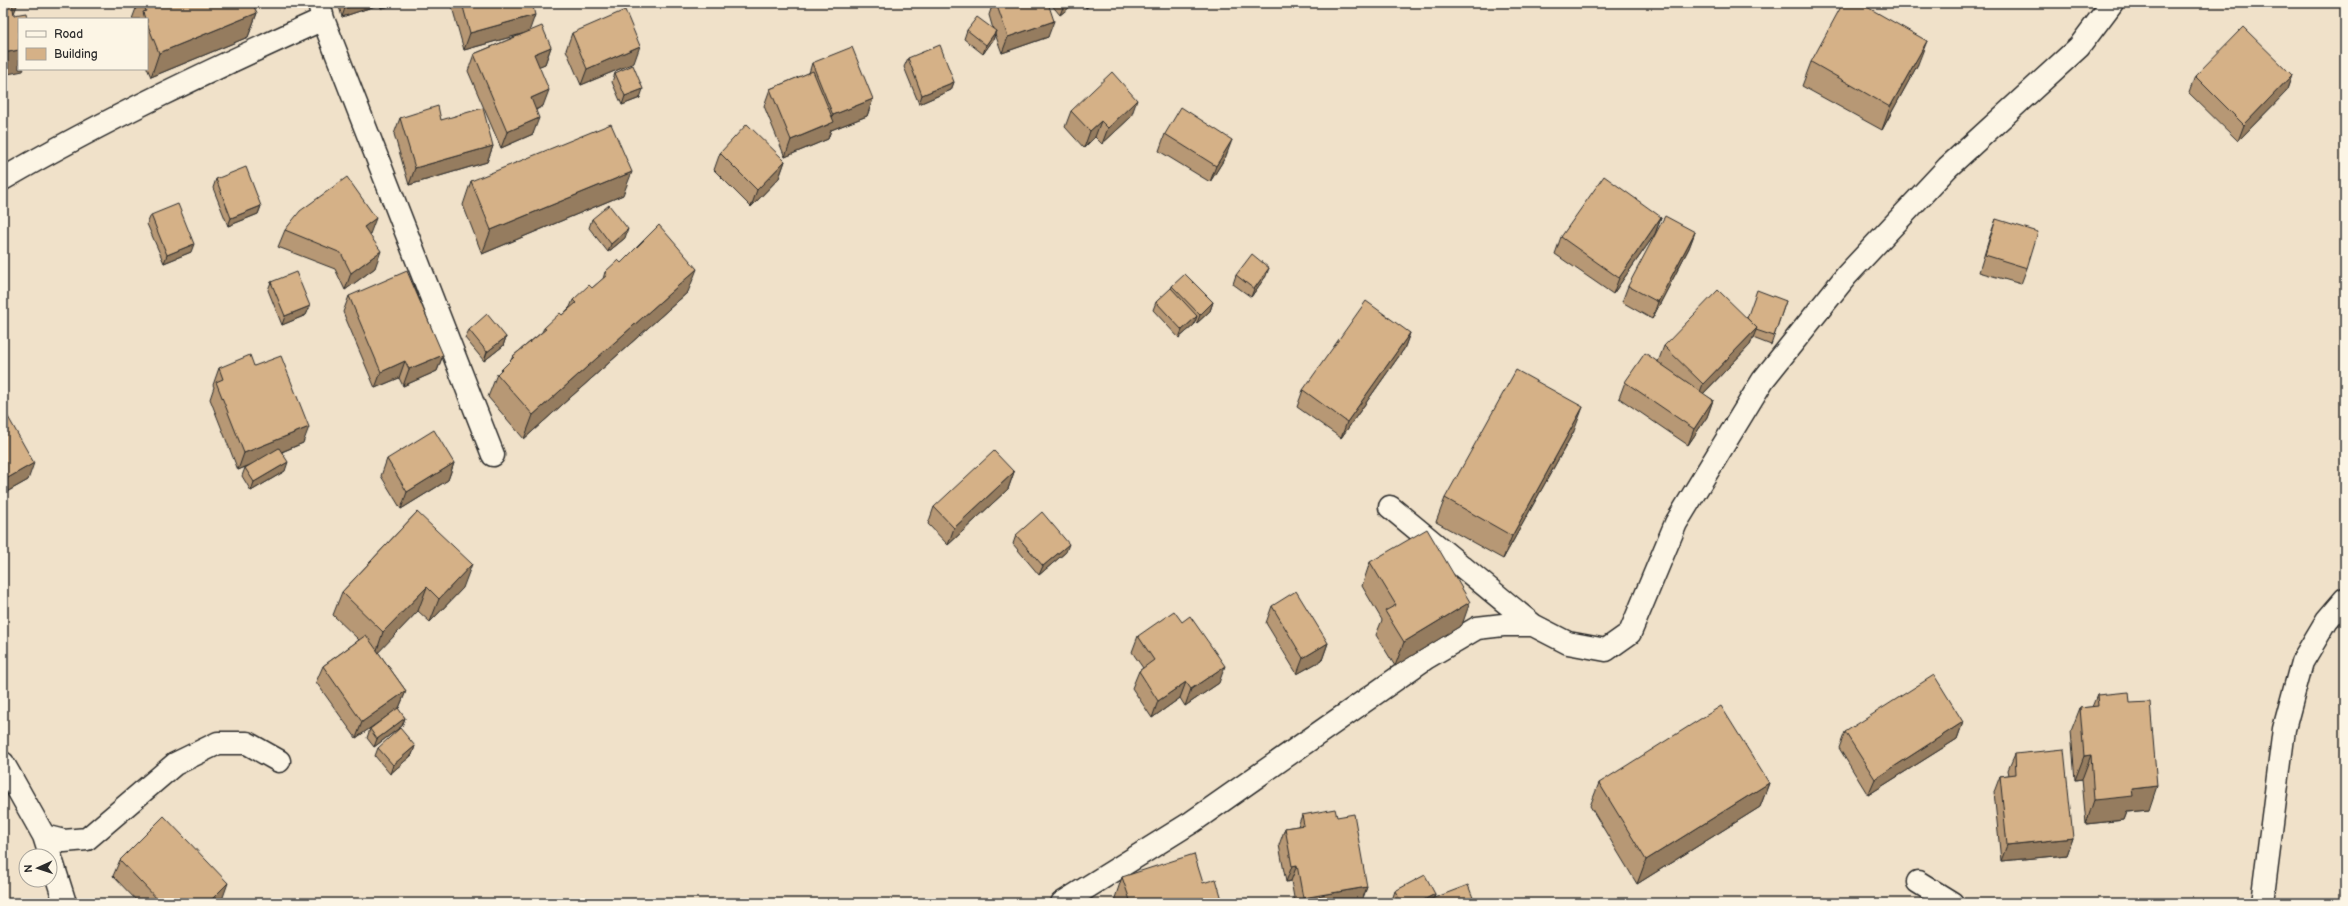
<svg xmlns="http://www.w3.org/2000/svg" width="2348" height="906" font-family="'Balsamiq Sans',sans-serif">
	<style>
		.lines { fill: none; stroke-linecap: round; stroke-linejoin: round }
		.street-casing { stroke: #2b2b2b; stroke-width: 25 }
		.street { stroke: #fcf5e5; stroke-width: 22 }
		.wall { fill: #b79874; stroke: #2b2b2b }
		.shaded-wall { fill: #957c5e; stroke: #2b2b2b }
		.building { fill: #d5b187; stroke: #2b2b2b }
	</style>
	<rect width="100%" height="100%" fill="#f0e1c9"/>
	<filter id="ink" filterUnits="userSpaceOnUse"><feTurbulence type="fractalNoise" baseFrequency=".025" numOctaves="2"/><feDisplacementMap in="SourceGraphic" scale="8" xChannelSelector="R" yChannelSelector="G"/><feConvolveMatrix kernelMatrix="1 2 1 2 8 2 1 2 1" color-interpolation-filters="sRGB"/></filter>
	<g filter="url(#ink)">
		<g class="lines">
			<defs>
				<path id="street" d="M319,3L323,19L493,455
					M3,179C106,119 215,68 323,19
					M1390,507L1533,625
					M3,763L44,836L64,841L87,839L175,764L218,743H247L279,761
					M44,836L65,903
					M1918,882L1952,903
					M1062,903L1192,822L1426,658L1477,628L1503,625H1533L1568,643L1606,650L1630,633L1676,523L1763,380L1847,275L1948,167L2079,47L2112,3
					M2262,903L2284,729L2302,662L2327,620L2345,599"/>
			</defs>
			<use href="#street" class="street-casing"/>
			<use href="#street" class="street"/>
		</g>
		<path class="wall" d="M138,3H252L257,13L248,37L151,77L147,68V19H132Z
			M338,3H376L375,6L342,17Z
			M379,3H405L381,8Z
			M454,3H532L529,31L551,47L545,64L539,66L543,106L536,110L533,134L501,148L468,71L474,54L525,33L464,50L452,7Z
			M993,3H1048V37L1002,53L995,34L993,40L983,54L964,39L967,30L993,29L989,15Z
			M1050,3H1075L1060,15Z
			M1082,3H1093L1086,8Z
			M572,33L634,63L581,85L566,50Z
			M908,58L954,82L951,90L919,104L904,67Z
			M1811,62L1918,64L1882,130L1802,86Z
			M812,63L873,99L867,116L831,130L828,139L785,157L764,106L770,89L809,73Z
			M615,73L640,98L622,105L612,82Z
			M2292,75L2286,92L2238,141L2189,93L2195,76Z
			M1071,111L1131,117L1102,144L1095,137L1084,148L1065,127Z
			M400,118L441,120L493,146L487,162L409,185L394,134Z
			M1165,134L1226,156L1210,182L1159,151Z
			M720,153L785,161L779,178L751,207L714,170Z
			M216,179L261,206L258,214L228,226L213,188Z
			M471,181L623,195L482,254L463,205Z
			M151,215L191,252L164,263L147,224Z
			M1661,217L1655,234L1613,294L1555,254L1561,237Z
			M592,219L625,238L608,252L589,228Z
			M1996,219L2027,268L2021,284L1979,272L1990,236Z
			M285,230L370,234V235L375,268L345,290L335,269L278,247Z
			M1695,232L1689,248L1652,319L1622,302L1628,286Z
			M621,263L688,292L524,439L488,397L497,374L511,360L513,356L542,332L544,328L562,315L570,307L573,300L592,288L603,279L605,272Z
			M1236,275L1266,276L1251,297L1233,284Z
			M271,282L310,306L306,315L282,325L268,290Z
			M1172,286L1213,302L1210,311L1197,323L1195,321L1194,325L1179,338L1153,310L1156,302L1171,289Z
			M349,296L443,355L437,371L403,386L399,378L375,388L343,312Z
			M1786,301L1771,345L1753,338L1750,345L1703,394L1713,400L1707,417L1688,445L1619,398L1625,382L1658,362L1664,346L1746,318Z
			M469,330L506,337L503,346L484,361L465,338Z
			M1410,333L1404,349L1341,438L1297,407L1303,390Z
			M254,366L303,443L282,452L285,471L251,491L242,476L245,468L250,465L238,470L210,399L214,387L213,385L219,368Z
			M3,408L28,480L3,494Z
			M1574,431L1503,559L1436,522L1445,498Z
			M387,459L454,463L448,480L401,509L381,476Z
			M1014,472L1008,489L948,545L928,524L934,507Z
			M417,512L463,588L430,622L418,611L378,652L406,691L399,708L398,709L405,718L402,726L374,747L367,738L370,729L380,721L356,738L316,682L323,666L359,640L333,615L342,592Z
			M1016,535L1066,552L1039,575L1013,544Z
			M1370,562L1462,625L1395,666L1376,635L1382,620L1362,586Z
			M1272,606L1328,643L1322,660L1297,674L1266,623Z
			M1138,636L1219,683L1185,706L1180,698L1152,718L1132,688L1139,671L1143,668L1132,652Z
			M2097,695L2130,703L2149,810L2127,812L2124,820L2086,824L2082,779L2075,780L2071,731L2080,708L2092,707Z
			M1963,722L1957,739L1868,795L1839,748L1845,732Z
			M415,746L412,755L390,774L375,756L378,748Z
			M2015,754L2073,838L2067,855L2001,861L1994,792L2000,776L2009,775L2008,770Z
			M1599,783H1769L1760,807L1637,884L1590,806Z
			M1302,815L1337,817L1367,887L1361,903H1295L1291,881L1286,882L1279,845L1285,828L1298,826Z
			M120,860L222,900L219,903H139L113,876Z
			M1122,877L1203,883L1223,903H1115L1114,901Z
			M1395,891L1435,894L1434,898L1475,903H1394L1392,900Z"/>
		<path class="shaded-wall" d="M7,3H18L13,16Z
			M362,3H376L375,6L342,17L345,8Z
			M383,3H405L381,8Z
			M1068,3H1075L1060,15L1063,7Z
			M1088,3H1093L1086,8Z
			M257,13L248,37L151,77L159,53Z
			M535,15L529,32L464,50L470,33Z
			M1054,21L1048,37L1002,53L1008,37Z
			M996,31L993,40L983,54L986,45Z
			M1927,41L1918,64L1882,130L1890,107Z
			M640,46L634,63L581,85L587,69Z
			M551,47L545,64L528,71L534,54Z
			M19,50V69H24L23,71L3,75V53Z
			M2292,75L2286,92L2238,141L2244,125Z
			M954,82L951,90L919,104L922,95Z
			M643,89L640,98L622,105L625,96Z
			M549,90L543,106L525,115L531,98Z
			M873,99L867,116L831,130L828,139L785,157L791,140L830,124L833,115Z
			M1137,100L1131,117L1102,144L1108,128Z
			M539,118L533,134L501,148L507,132Z
			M1101,121L1095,137L1084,148L1090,131Z
			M1232,140L1226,156L1210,182L1216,166Z
			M493,146L487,162L409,185L415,168Z
			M785,161L779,178L751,207L757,190Z
			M632,172L623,195L482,254L491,230Z
			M261,206L258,214L228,226L231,218Z
			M1661,217L1655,234L1613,294L1619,278Z
			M376,218L370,234L358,243L364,227Z
			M628,229L625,238L608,252L611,244Z
			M1695,232L1689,248L1652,319L1658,302Z
			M194,244L191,252L164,263L167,255Z
			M381,251L375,268L345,290L351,273Z
			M1269,268L1266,276L1251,297L1254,289Z
			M697,269L688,292L524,439L533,415Z
			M1213,302L1210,311L1197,323L1200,315Z
			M310,306L306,315L282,325L285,316Z
			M1197,316L1194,325L1179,338L1182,330Z
			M1757,328L1750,345L1697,400L1703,384Z
			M1410,333L1404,349L1341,438L1347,422Z
			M506,337L503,346L484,361L487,352Z
			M443,355L437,371L403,386L409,369Z
			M405,361L399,378L375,388L381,372Z
			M1713,400L1707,417L1688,445L1694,429Z
			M1583,407L1574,431L1503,559L1512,536Z
			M309,427L303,443L238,470L244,453Z
			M288,462L285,471L251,491L254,482Z
			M34,463L28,480L3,494V487L6,479Z
			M454,463L448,480L401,509L407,492Z
			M1014,472L1008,489L948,545L954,528Z
			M1069,544L1066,552L1039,575L1043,566Z
			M472,564L463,588L430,622L439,599Z
			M427,587L418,611L375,656L383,632Z
			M1470,602L1462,625L1395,666L1404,642Z
			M1328,643L1322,660L1297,674L1303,658Z
			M1225,666L1219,683L1185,706L1191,689Z
			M1186,682L1180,698L1152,718L1158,701Z
			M406,691L399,708L356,738L362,722Z
			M405,718L402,726L374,747L377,739Z
			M1963,722L1957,739L1868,795L1875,779Z
			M415,746L412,755L390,774L393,765Z
			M2091,755L2082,779L2075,780L2084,756Z
			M1769,783L1760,807L1637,884L1646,860Z
			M2157,786L2149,810L2127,812L2124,820L2086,824L2094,800L2132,789Z
			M2073,838L2067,855L2001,861L2007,845Z
			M1297,865L1291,881L1286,882L1292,866Z
			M228,883L222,900L219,903H208Z
			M1367,887L1361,903H1302L1303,898Z
			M1435,894L1432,903H1418Z"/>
		<path class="building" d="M3,3H12L14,15L26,13L27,19H19V50L3,53Z
			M143,3H252L257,13L159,53L147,23V19H145L143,12L146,11Z
			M343,3H362L345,8Z
			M462,3H532L535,15L470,33Z
			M996,3H1048L1054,21L1008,37Z
			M1060,3H1068L1063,7Z
			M1843,3H1860L1927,41L1890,107L1811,62Z
			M625,10L640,46L587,69L572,33Z
			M977,17L996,31L986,45L967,30Z
			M542,26L551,47L534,54L549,90L531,98L539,118L507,132L474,54Z
			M2243,27L2292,75L2244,125L2195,76Z
			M940,45L954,82L922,95L908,58Z
			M852,47L873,99L833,115L812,63Z
			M633,65L643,89L625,96L615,73Z
			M813,71L834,122L791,140L770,89Z
			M1112,72L1137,100L1108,128L1101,121L1090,131L1071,111Z
			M438,106L441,120L483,108L493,146L415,168L400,118Z
			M1181,107L1232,140L1216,166L1165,134Z
			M611,124L632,172L491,230L471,181Z
			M747,124L785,161L757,190L720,153Z
			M246,167L261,206L231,218L216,179Z
			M1604,176L1661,217L1619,278L1561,237Z
			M347,177L376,218L364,227L381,251L351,273L341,253L285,230L300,211Z
			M178,204L194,244L167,255L151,215Z
			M609,205L628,229L611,244L592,219Z
			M1665,216L1695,232L1658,302L1628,286Z
			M1996,219L2038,232L2027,268L1985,255Z
			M659,225L697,269L533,415L497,374L514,357L513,356L546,329L544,328L560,313L562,315L576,303L573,300L589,285L592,288L607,275L605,272L618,260L621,263Z
			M1252,254L1269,268L1254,289L1236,275Z
			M407,271L443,355L409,369L405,361L381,372L349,296Z
			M296,272L310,306L285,316L271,282Z
			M1185,274L1213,302L1200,315L1172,286Z
			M1171,288L1197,316L1182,330L1156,302Z
			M1718,290L1757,328L1703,384L1664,346Z
			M1757,290L1786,301L1774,336L1756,330L1757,328L1747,318Z
			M1366,301L1410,333L1347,422L1303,390Z
			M487,314L506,337L487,352L469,330Z
			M1645,353L1713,400L1694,429L1625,382Z
			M250,355L254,366L281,356L309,427L244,453L216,382L223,379L219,368Z
			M1516,370L1583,407L1512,536L1445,498Z
			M3,408L34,463L6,479L3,474Z
			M434,430L454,463L407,492L387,459Z
			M279,448L288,462L254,482L245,468Z
			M994,451L1014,472L954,528L934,507Z
			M417,512L472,564L439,599L427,587L383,632L342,592Z
			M1042,512L1069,544L1043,566L1016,535Z
			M1427,529L1470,602L1404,642L1385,611L1396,605L1370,562Z
			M1296,591L1328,643L1303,658L1272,606Z
			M1174,611L1182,622L1190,616L1225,666L1191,689L1186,682L1158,701L1139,671L1154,660L1138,636Z
			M366,635L406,691L362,722L323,666Z
			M1934,675L1963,722L1875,779L1845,732Z
			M2129,692L2130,703L2150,702L2157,786L2132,789L2133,796L2094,800L2091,755L2084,756L2080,708L2098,706L2097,695Z
			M1721,706L1769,783L1646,860L1599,783Z
			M398,708L405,718L377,739L370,729Z
			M400,728L415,746L393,765L378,748Z
			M2064,749L2073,838L2007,845L2000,776L2016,774L2015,754Z
			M1335,809L1337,817L1354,814L1367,887L1303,898L1297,865L1292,866L1285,828L1304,825L1302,815Z
			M164,816L228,883L208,903H161L120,860Z
			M1194,854L1203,883L1216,879L1223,903H1131L1122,877Z
			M1425,875L1435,894L1418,903H1402L1395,891Z
			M1468,885L1475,903H1421Z
			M1349,901L1350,903H1341Z
			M2202,902V903H2173Z"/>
	</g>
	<rect width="2348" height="906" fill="none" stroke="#fcf5e5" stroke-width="16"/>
	<rect x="8" y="8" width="2332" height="890" fill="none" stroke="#2b2b2b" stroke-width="1.5" filter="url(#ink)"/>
	<rect x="18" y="18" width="130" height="52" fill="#fcf5e5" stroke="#a8a49b"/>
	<rect x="26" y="31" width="20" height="6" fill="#fcf5e5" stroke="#a8a49b"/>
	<text x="54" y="38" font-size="12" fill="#2b2b2b">Road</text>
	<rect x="26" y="48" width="20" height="12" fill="#d5b187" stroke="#a8a49b"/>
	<text x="54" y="58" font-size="12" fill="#2b2b2b">Building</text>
	<g transform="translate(38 868) rotate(267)"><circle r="19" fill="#fcf5e5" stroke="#a8a49b"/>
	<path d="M0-3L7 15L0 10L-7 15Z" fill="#2b2b2b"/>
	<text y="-6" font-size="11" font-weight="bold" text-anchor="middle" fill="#2b2b2b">N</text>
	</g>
</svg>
